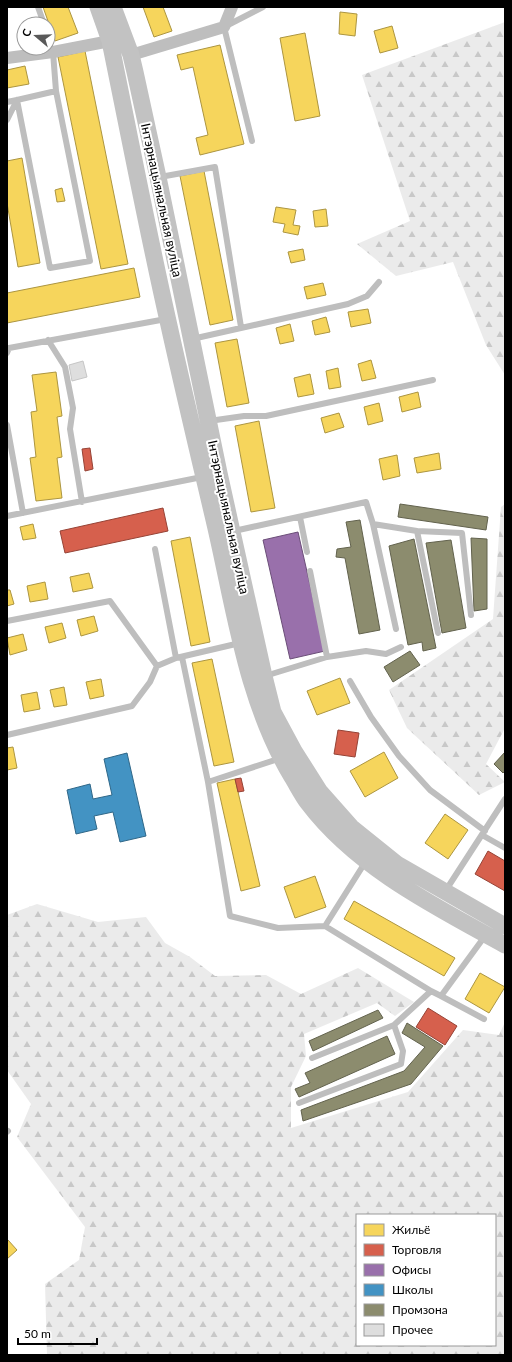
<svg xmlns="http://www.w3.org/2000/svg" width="512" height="1362" font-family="Lato,sans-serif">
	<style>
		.forest { fill: url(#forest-firs); fill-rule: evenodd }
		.homes { fill: #f6d55c; stroke: #ac9540 }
		.shops { fill: #d6604d; stroke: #964336 }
		.offices { fill: #9970ab; stroke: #6b4e78 }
		.schools { fill: #4393c3; stroke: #2f6788 }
		.industry { fill: #8c8c6e; stroke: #62624d }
		.building { fill: #dedede; stroke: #c6c6c6 }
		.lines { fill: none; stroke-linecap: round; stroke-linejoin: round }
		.service { stroke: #bebebe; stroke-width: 6 }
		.minor { stroke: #bebebe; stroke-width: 12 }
		.secondary { stroke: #c2c2c2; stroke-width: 17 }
		.labels { text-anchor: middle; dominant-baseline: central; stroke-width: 4; stroke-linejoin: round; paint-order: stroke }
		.street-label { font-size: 13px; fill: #000; stroke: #fff }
	</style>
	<defs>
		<pattern id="forest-firs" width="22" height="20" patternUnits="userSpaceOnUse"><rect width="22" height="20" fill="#ebebeb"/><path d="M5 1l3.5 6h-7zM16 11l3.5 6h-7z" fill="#c8c8c8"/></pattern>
	</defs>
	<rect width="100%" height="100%" fill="#fff"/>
	<path class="forest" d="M505,22V375L486,345L453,262L396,276L357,244L410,221L362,75Z
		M505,504V728L486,764L505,782L479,795L407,728L389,690L493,619L501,507Z
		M37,904L98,922L146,917L165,943L190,957L215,976L266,975L301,994L358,968L414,1002L395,1016L377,1003L304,1034L306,1056L291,1087V1128L408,1092L463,1030L499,1035L505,1022V1355H47L45,1284L79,1260L85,1227L17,1137L31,1104L7,1070V915ZM357,1215H495V1345H357Z"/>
	<path class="homes" d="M43,7H68L78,33L55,41Z
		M143,7H163L172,31L154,37Z
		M340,12L357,14L355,36L339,34Z
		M392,26L398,48L380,53L374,31Z
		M305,33L320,116L295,121L280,38Z
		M220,45L244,144L200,155L196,138L208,135L193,67L181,70L177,55Z
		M85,51L128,264L101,269L58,57Z
		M25,66L29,84L7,88V70Z
		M22,158L40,263L18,267L7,203V161Z
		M204,171L233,320L210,325L180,176Z
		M62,188L65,201L57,202L55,190Z
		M276,207L296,210L293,225L300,226L298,235L283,232L285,224L273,222Z
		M326,209L328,226L315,227L313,211Z
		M303,249L305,260L291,263L288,252Z
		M134,268L140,297L7,323V293Z
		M323,283L326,295L307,299L304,287Z
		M368,309L371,323L351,327L348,312Z
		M326,317L330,332L315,335L312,321Z
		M290,324L294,341L280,344L276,328Z
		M237,339L249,403L227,407L215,343Z
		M371,360L376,378L362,381L358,364Z
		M338,368L341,387L329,389L326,371Z
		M56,372L62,416L57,417L62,457L57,458L62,498L36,501L30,458L36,457L31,412L37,411L32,375Z
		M310,374L314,394L298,397L294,378Z
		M418,392L421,407L402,412L399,397Z
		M379,403L383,421L368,425L364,407Z
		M339,413L344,427L325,433L321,418Z
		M259,421L275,508L251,512L235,426Z
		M439,453L441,469L417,473L414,458Z
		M397,455L400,476L383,480L379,459Z
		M33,524L36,538L23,540L20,527Z
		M190,537L210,642L191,646L171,541Z
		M89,573L93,588L73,592L70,577Z
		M45,582L48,599L30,602L27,586Z
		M7,590H10L14,604L7,606Z
		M94,616L98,631L81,636L77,620Z
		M62,623L66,638L49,643L45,627Z
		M23,634L27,650L10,655L7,638Z
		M212,659L234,762L214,766L192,663Z
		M340,678L350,703L317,715L307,691Z
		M101,679L104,696L90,699L86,682Z
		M64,687L67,705L54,707L50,690Z
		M37,692L40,709L24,712L21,695Z
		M13,747L17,768L7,770V748Z
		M384,752L398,778L365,797L350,771Z
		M235,779L260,886L241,891L217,783Z
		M445,814L468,830L448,859L425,843Z
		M315,876L326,907L295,918L284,887Z
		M354,901L455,958L444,976L344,919Z
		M480,973L505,987L489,1013L465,999Z
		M8,1240L17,1250L7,1259V1241Z"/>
	<path class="shops" d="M90,448L93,469L85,471L82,449Z
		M163,508L168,531L65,553L60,531Z
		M338,730L359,733L355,757L334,754Z
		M241,778L244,791L238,792L235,779Z
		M488,851L505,861V891L475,874Z
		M428,1008L457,1026L445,1045L416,1027Z"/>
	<path class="offices" d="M298,532L325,651L290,659L263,540Z"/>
	<path class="schools" d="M127,753L146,836L120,842L113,812L94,816L97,829L76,834L67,790L90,784L93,799L112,795L104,759Z"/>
	<path class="industry" d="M400,504L488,517L486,530L398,517Z
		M360,520L380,630L359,634L345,558L336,557L337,549L351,547L346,522Z
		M471,538L487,539V609L474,611Z
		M414,539L436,648L423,651L422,642L408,645L389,546Z
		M451,540L466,628L442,633L426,543Z
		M410,651L420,665L393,682L384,667Z
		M505,752V771L503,773L494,764Z
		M378,1010L383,1018L313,1051L309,1041Z
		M407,1023L443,1046L411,1084L303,1121L301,1110L404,1071L425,1047L402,1033Z
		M387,1036L395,1054L299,1097L295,1089L310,1083L305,1073Z"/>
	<path class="building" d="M83,361L87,377L72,381L69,365Z"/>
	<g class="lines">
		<path class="service" d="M38,7L44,24
			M53,52L56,91L90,261L50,268L17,100L56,91
			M7,102L17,100
			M7,120L17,100
			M252,141L224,27L263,7
			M160,177L215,167L241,327
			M192,339L348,304L367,296L379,282
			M48,340L65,367L73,408L70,429L82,502
			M7,353L9,348L166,319
			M209,421L244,416H266L433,380
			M7,425L23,513
			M7,516L202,477
			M300,517L307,552
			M373,524L396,629
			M234,531L366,502L373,524L417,531L438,633
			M417,531L462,533L471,615
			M155,549L176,658
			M310,571L327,657
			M7,621L110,601L157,666L150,682L132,706L7,735
			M182,657L208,782L230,916L278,928L325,926L431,991
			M157,666L176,658L240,643
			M265,676L327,657L366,651L386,654L401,647
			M350,681L371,717L399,756L430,790L485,831
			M208,782L281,758
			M482,835L505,848
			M446,890L505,799
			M325,926L366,861
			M441,996L484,1019
			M312,1058L394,1025L431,991L441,996L485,936
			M299,1103L401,1064L403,1051L394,1025
			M7,1132L8,1131"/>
		<path class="minor" d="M131,55L224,27L232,7
			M7,58L53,52L110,41"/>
		<path class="secondary" d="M98,7L110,41C129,134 147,228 168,321C183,389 199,456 215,524C235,610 246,700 292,777C297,785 302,795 308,803C357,868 436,907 505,945
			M113,7L131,55L135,72L158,177L219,473L264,676L273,712L294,751L320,792L351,827L397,864L505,926"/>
	</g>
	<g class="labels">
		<g class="street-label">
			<text transform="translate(162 200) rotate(78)">Інтэрнацыянальная вуліца</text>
			<text transform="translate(229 517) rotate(78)">Інтэрнацыянальная вуліца</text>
		</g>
	</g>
	<rect width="512" height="1362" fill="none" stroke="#000000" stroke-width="16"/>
	<rect x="356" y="1214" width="140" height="132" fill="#ffffff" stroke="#999999"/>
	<rect x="364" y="1224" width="20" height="12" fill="#f6d55c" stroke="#999999"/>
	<text x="392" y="1234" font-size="12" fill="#000000">Жильё</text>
	<rect x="364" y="1244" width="20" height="12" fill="#d6604d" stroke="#999999"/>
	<text x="392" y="1254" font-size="12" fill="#000000">Торговля</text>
	<rect x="364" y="1264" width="20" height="12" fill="#9970ab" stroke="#999999"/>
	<text x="392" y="1274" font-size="12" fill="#000000">Офисы</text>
	<rect x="364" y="1284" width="20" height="12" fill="#4393c3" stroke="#999999"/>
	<text x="392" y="1294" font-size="12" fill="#000000">Школы</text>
	<rect x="364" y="1304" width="20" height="12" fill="#8c8c6e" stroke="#999999"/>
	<text x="392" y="1314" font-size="12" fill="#000000">Промзона</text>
	<rect x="364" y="1324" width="20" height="12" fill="#dedede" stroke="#999999"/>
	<text x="392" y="1334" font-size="12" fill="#000000">Прочее</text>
	<g transform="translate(36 36) rotate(289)"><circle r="19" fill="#ffffff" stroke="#999999"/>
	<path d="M0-3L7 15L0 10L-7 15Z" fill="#595959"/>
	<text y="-6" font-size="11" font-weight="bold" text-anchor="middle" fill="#000000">С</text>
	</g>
	<path d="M18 1338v6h79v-6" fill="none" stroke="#000000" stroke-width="2"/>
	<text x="24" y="1338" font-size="12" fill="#000000" stroke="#ffffff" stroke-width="3" paint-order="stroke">50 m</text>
</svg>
